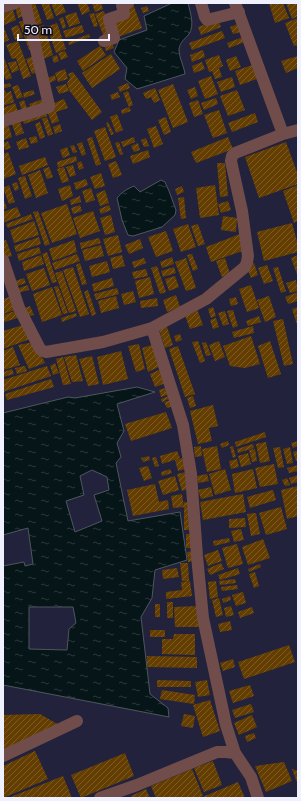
<svg xmlns="http://www.w3.org/2000/svg" width="301" height="801" font-family="Cabin,sans-serif">
	<style>
		.water { fill: url(#water-ripples); stroke: #4c575d; fill-rule: evenodd }
		.building { fill: url(#building-hatch) }
		.lines { fill: none; stroke-linecap: round; stroke-linejoin: round }
		.minor { stroke: #704d4a; stroke-width: 12 }
	</style>
	<defs>
		<pattern id="water-ripples" width="26" height="14" patternUnits="userSpaceOnUse"><rect width="26" height="14" fill="#061518"/><path d="M2 4q2-2 4 0t4 0M15 11q2-2 4 0t4 0" fill="none" stroke="#2b383b"/></pattern>
		<pattern id="building-hatch" width="6" height="6" patternUnits="userSpaceOnUse"><rect width="6" height="6" fill="#643e00"/><path d="M-1 1l2-2M0 6l6-6M5 7l2-2" fill="none" stroke="#7a5a26"/></pattern>
	</defs>
	<rect width="100%" height="100%" fill="#23223c"/>
	<path class="water" d="M172,3H188C190,12 195,25 189,34C185,39 180,42 179,49C179,58 184,66 185,74L137,89L125,79L127,68L114,52L119,40L147,30L144,16Z
		M161,180L165,182L169,191L176,210L175,215L162,227L133,236L128,235L122,220L117,198C122,192 127,189 134,186L140,192Z
		M137,387L155,392L117,404L124,431L117,443L121,457L116,463L128,521L180,512L187,560L155,570L152,598L141,617L150,694L168,708L169,717L3,685V566L24,562L25,566L33,564L28,528L3,535V413L68,397L75,398ZM92,470L107,477L109,490L94,495L102,521L75,532L66,501L84,495L80,476ZM29,607H73L76,623L69,629L67,650L29,649Z"/>
	<path class="building" d="M27,3H35L42,23L35,26Z
		M41,3H49L54,18L47,20Z
		M51,3H62L66,12L56,16Z
		M82,3H87L90,11L82,15L78,5Z
		M92,3H101L103,9L95,12Z
		M269,3H283L289,18L275,23Z
		M286,3H298V16L292,19Z
		M133,4L142,28L118,37L112,20L125,7Z
		M20,5L24,16L18,18L15,7Z
		M147,6L149,11L143,13L141,8Z
		M13,10L16,20L4,25L3,14Z
		M104,11L112,35L104,37L95,14Z
		M76,12L80,23L69,27L65,16Z
		M94,13L98,26L94,27L89,14Z
		M63,17L66,27L63,29L59,19Z
		M298,18V45L294,46L285,23Z
		M25,20L35,48L29,50L19,22Z
		M218,20L221,27L201,35L198,27Z
		M57,23L66,49L56,53L47,27Z
		M238,24L241,32L233,34L230,27Z
		M3,25L9,40L3,43Z
		M18,25L23,37L15,40L11,28Z
		M44,25L53,55L43,59L33,28Z
		M82,25L84,32L66,38L63,31Z
		M222,31L225,38L192,50L189,43Z
		M89,34L90,37L69,45L68,42Z
		M243,37L245,42L229,48L227,43Z
		M18,41L31,76L23,79L16,58L12,59L6,45Z
		M112,42L114,48L106,51L104,45Z
		M100,46L106,55L83,71L77,61Z
		M203,50L205,57L192,62L190,55Z
		M65,51L68,57L61,60L58,53Z
		M111,54L120,69L92,88L82,73Z
		M3,55L12,78L6,80L3,73Z
		M57,55L59,61L54,63L52,57Z
		M219,55L223,66L219,68L222,77L215,79L212,71L209,72L205,60Z
		M34,56L40,71L32,74L26,59Z
		M236,56L241,67L230,71L226,60Z
		M298,56V68L286,73L281,61Z
		M16,61L19,70L12,73L8,63Z
		M202,62L205,69L194,73L192,66Z
		M252,65L257,79L240,85L235,71Z
		M65,69L68,79L58,82L55,73Z
		M73,72L102,112L92,120L69,90L67,83L70,78L68,74Z
		M55,75L56,80L47,84L45,79Z
		M211,76L218,94L205,99L198,81Z
		M232,77L235,87L221,92L217,82Z
		M10,83L11,86L3,89V85Z
		M128,83L130,88L120,92L118,87Z
		M66,84L69,91L59,94L56,87Z
		M173,84L188,122L173,128L158,90Z
		M18,85L23,97L17,99L12,87Z
		M195,87L198,96L191,99L187,90Z
		M155,88L160,100L154,103L151,97L146,99L143,93Z
		M3,90H5L6,93L11,91L14,102L3,106Z
		M33,90L35,94L24,98L23,93Z
		M237,90L245,110L228,116L220,96Z
		M128,91L133,105L129,107L123,93Z
		M118,92L120,97L112,100L110,95Z
		M216,98L218,104L204,110L201,103Z
		M43,99L45,105L32,110L29,104Z
		M64,99L68,108L56,112L59,121L52,124L47,111L52,104Z
		M24,100L28,111L23,113L19,102Z
		M198,100L203,114L194,117L189,103Z
		M15,103L18,112L5,117L3,108Z
		M129,107L131,111L122,114L121,110Z
		M45,110L47,116L24,124L22,118Z
		M219,110L227,133L213,138L204,115Z
		M255,113L258,122L232,132L228,123Z
		M117,114L123,130L116,133L110,117Z
		M47,117L53,134L48,136L42,119Z
		M166,117L171,132L164,135L158,120Z
		M19,119L24,133L16,136L11,121Z
		M7,121L12,137L3,140V122Z
		M40,122L45,137L40,139L35,124Z
		M108,122L114,134L111,135L106,123Z
		M60,124L62,131L55,134L53,127Z
		M156,126L163,144L154,148L147,129Z
		M105,127L116,157L105,161L94,131Z
		M36,136L38,142L31,144L29,138Z
		M92,137L101,164L96,166L87,139Z
		M134,137L135,142L123,147L121,142Z
		M228,137L233,149L196,163L191,152Z
		M26,138L29,147L19,150L16,142Z
		M146,138L149,146L144,147L141,140Z
		M8,141L11,148L5,150L3,143Z
		M82,142L86,154L82,156L77,144Z
		M119,142L123,154L120,155L115,143Z
		M286,142L298,175V184L259,198L245,157Z
		M138,143L140,150L134,152L131,146Z
		M74,145L77,152L73,153L70,146Z
		M67,147L70,155L63,158L60,150Z
		M148,150L150,157L133,164L130,156Z
		M8,152L16,174L3,179V154Z
		M76,156L77,161L58,168L57,162Z
		M45,157L48,165L22,175L19,166Z
		M81,161L84,168L79,170L77,163Z
		M116,161L122,175L113,178L108,164Z
		M217,163H225L228,196L220,197Z
		M73,165L76,175L70,177L66,167Z
		M49,167L53,177L47,179L43,169Z
		M64,167L69,181L62,183L57,169Z
		M40,170L48,193L36,198L28,175Z
		M101,173L105,186L95,189L90,177Z
		M25,176L32,196L25,199L18,178Z
		M86,179L88,185L76,190L74,183Z
		M17,182L19,189L15,191L12,184Z
		M9,185L15,202L9,204L3,188Z
		M70,185L73,196L62,201L58,189Z
		M215,185L219,215L200,218L196,188Z
		M298,185V221L294,223L283,191Z
		M182,186L184,192L177,195L175,189Z
		M91,188L95,200L86,203L82,191Z
		M105,190L109,203L100,206L96,194Z
		M80,196L81,202L71,205L70,200Z
		M184,197L186,218L181,219L178,198Z
		M3,198L7,208L3,210Z
		M228,201L231,210L221,213L218,204Z
		M67,204L77,234L52,243L41,213Z
		M80,205L82,211L73,214L71,208Z
		M109,205L111,210L101,214L99,209Z
		M17,207L21,216L3,223V212Z
		M38,211L50,244L45,246L33,212Z
		M93,211L100,231L80,238L73,218Z
		M31,214L33,219L8,228L6,224Z
		M111,215L115,232L105,235L100,218Z
		M223,216L237,218L236,232L221,230Z
		M34,221L39,235L14,243L10,230Z
		M292,223L298,245V252L264,261L257,232Z
		M188,224L196,247L181,252L173,229Z
		M198,224L205,244L198,246L191,226Z
		M166,231L173,251L156,257L148,237Z
		M240,234L245,250L211,262L206,247Z
		M118,235L122,252L108,256L103,239Z
		M39,237L41,244L16,252L14,246Z
		M99,238L101,243L81,249L80,243Z
		M140,239L143,248L129,254L125,245Z
		M6,240L12,256L5,258L3,251V241Z
		M74,240L77,252L53,261L49,249Z
		M101,245L104,256L85,261L82,250Z
		M39,247L41,253L19,261L17,254Z
		M47,252L57,282L52,283L42,254Z
		M77,254L80,261L55,270L52,263Z
		M192,254L198,269L193,271L187,255Z
		M41,255L44,264L24,271L22,262Z
		M122,255L125,266L113,269L110,258Z
		M298,255V277L291,258Z
		M172,257L174,264L162,268L160,262Z
		M144,258L146,263L134,268L132,262Z
		M186,258L196,288L186,291L175,262Z
		M225,258L230,274L222,277L216,261Z
		M107,261L110,272L92,277L89,266Z
		M80,263L87,284L82,285L76,265Z
		M254,263L258,275L251,278L246,266Z
		M267,265L273,281L264,284L258,268Z
		M157,266L166,292L160,294L151,268Z
		M73,267L89,314L80,317L63,270Z
		M174,267L176,273L163,277L161,271Z
		M278,267L286,291L281,293L273,268Z
		M44,268L50,285L32,291L26,274Z
		M146,269L148,276L134,279L132,272Z
		M62,271L76,311L69,313L55,273Z
		M175,276L179,287L169,291L165,279Z
		M150,277L154,294L139,298L135,281Z
		M24,278L26,283L14,287L12,282Z
		M112,278L114,286L94,292L92,284Z
		M296,280L298,291L290,293L286,283Z
		M28,285L29,290L17,293L16,289Z
		M251,285L259,308L247,312L239,289Z
		M58,286L68,313L63,314L54,287Z
		M52,287L62,315L42,322L33,294Z
		M117,288L119,294L96,300L94,294Z
		M88,290L96,314L92,316L84,292Z
		M133,291L136,302L124,305L121,294Z
		M298,292V301L288,304L285,297Z
		M176,295L180,307L167,312L163,300Z
		M12,296L18,309L3,314V299Z
		M116,296L119,308L101,313L98,301Z
		M269,296L276,317L265,322L257,300Z
		M236,297L238,304L231,306L229,299Z
		M157,298L158,306L141,308L140,301Z
		M30,306L34,315L26,317L22,309Z
		M213,307L216,316L211,318L208,309Z
		M298,307V328L292,309Z
		M197,309L203,325L190,329L184,313Z
		M18,310L21,317L4,322L3,315Z
		M233,310L238,326L233,328L227,311Z
		M225,311L229,324L223,326L218,313Z
		M76,313L77,316L62,322L61,318Z
		M259,316L261,322L248,326L246,321Z
		M216,318L219,327L213,329L210,320Z
		M283,319L293,364L284,366L273,321Z
		M166,324L173,345L165,348L158,326Z
		M23,325L30,339L3,349V331Z
		M253,326L254,333L234,338L232,332Z
		M180,334L182,340L176,342L174,336Z
		M251,336L260,364L245,368L230,366L223,346Z
		M198,341L205,361L200,363L192,342Z
		M219,341L225,357L215,361L209,345Z
		M270,341L281,374L268,378L258,346Z
		M34,342L45,363L29,369L18,345Z
		M206,342L211,355L206,356L202,343Z
		M139,344L145,369L136,372L128,346Z
		M155,344L161,366L148,372L142,348Z
		M178,346L195,394L185,397L169,349Z
		M13,347L20,365L4,370L3,351Z
		M121,351L128,379L103,385L97,357Z
		M76,355L83,381L72,382L64,357Z
		M92,356L99,384L88,386L79,359Z
		M63,357L71,384L63,385L56,359Z
		M55,363L59,373L53,375L50,366Z
		M25,366L27,371L17,374L15,368Z
		M47,366L51,376L3,392V380Z
		M12,369L14,374L3,377V372Z
		M161,369L166,383L155,387L150,374Z
		M51,379L54,387L7,400L5,394Z
		M168,387L170,394L161,397L159,390Z
		M169,396V399L162,402L161,399Z
		M193,396L196,406L190,408L187,398Z
		M171,400L173,406L167,408L164,402Z
		M213,405L218,426L209,428L212,441L198,444L190,411Z
		M166,412L172,428L131,441L125,424Z
		M265,432L266,437L236,447L235,442Z
		M228,441L229,445L222,448L220,444Z
		M298,441V446L293,448L291,443Z
		M266,442L270,461L260,463L256,444Z
		M253,444L254,448L238,453L237,449Z
		M201,446L202,456L195,457L194,447Z
		M217,446L221,469L207,472L202,449Z
		M233,446L236,457L233,458L230,447Z
		M280,447L284,467L278,468L273,448Z
		M290,447L293,463L287,464L283,449Z
		M255,449L257,461L252,462L249,450Z
		M298,450V461H296L293,452Z
		M177,451L180,458L162,464L160,456Z
		M248,453L251,464L241,467L238,456Z
		M149,456L150,460L143,462L141,458Z
		M156,457L159,466L155,467L152,458Z
		M182,458L186,469L178,471L175,460Z
		M237,459L239,467L231,469L229,461Z
		M274,464L278,484L260,487L255,468Z
		M298,465V471L289,473L287,468Z
		M148,466L152,478L144,481L139,468Z
		M170,469L172,473L162,476L161,472Z
		M225,469L231,490L215,495L209,474Z
		M253,469L257,488L235,493L232,474Z
		M186,472L191,488L182,491L177,474Z
		M207,474L209,481L198,483L197,476Z
		M298,475V482L291,484L289,478Z
		M175,476L179,490L163,495L158,481Z
		M287,478L290,485L285,486L282,480Z
		M155,484L159,502L168,500L169,509L133,516L127,490Z
		M298,486V516L287,519L281,490Z
		M211,487L213,496L201,499L198,490Z
		M273,490L276,500L250,508L247,497Z
		M182,494L184,507L173,508L171,496Z
		M243,494L246,512L203,520L200,502Z
		M184,502L192,503L191,530H184Z
		M281,507L287,529L266,535L259,513Z
		M256,513L260,534L251,536L247,514Z
		M245,518L246,527L229,528V519Z
		M241,529L244,540L234,542L231,531Z
		M186,534H194L195,548H186Z
		M229,538L230,542L214,546L213,541Z
		M263,539L270,558L248,565L242,547Z
		M237,544L243,564L228,568L222,548Z
		M218,550L222,561L208,566L204,555Z
		M194,551L195,561L188,562L187,552Z
		M180,563H188L189,581H182Z
		M221,563L224,569L210,575L207,569Z
		M260,564L261,567L249,572L248,569Z
		M177,568L179,577L163,579L162,570Z
		M238,568L240,574L220,580L218,575Z
		M255,572L259,586L254,588L249,574Z
		M235,579L236,583L220,585L219,581Z
		M190,581L192,596L166,599V592L182,590L181,582Z
		M216,581L218,597L210,599L208,582Z
		M237,585L238,589L222,591L221,587Z
		M243,592L246,603L236,606L232,595Z
		M230,596L231,600L223,603L222,599Z
		M219,598L223,615L216,617L212,600Z
		M167,602H173V618H167Z
		M155,604H160V617H155Z
		M199,606L200,627H175L174,607Z
		M231,606L234,615L226,617L224,608Z
		M252,607L254,613L240,618L238,612Z
		M230,621L232,630L220,632L218,624Z
		M150,630H165V637H150Z
		M174,634H195V655L162,654V639H173Z
		M289,645L295,662L244,679L238,662Z
		M147,656L197,657V668L147,667Z
		M233,659L235,667L223,671L220,663Z
		M157,680L191,681V687H157Z
		M207,680L210,695L198,697L195,682Z
		M250,685L254,696L233,703L229,691Z
		M162,690L195,695L194,704L160,699Z
		M210,700L220,731L203,737L193,705Z
		M251,704L254,712L235,718L232,710Z
		M40,714L59,725L3,752V715Z
		M184,714L195,716L193,728L181,726Z
		M252,715L257,727L239,735L234,723Z
		M254,733L256,738L247,742L245,736Z
		M35,751L48,779L3,798V766Z
		M125,753L134,776L81,798L71,775Z
		M213,761L222,785L204,792L194,768Z
		M284,762L292,781L266,792L255,766Z
		M192,769L203,796L198,798H156L151,786Z
		M292,769L298,771V785Z
		M63,776L72,798H8Z
		M238,782L245,798H200Z
		M146,789L150,798H132L131,796Z"/>
	<g class="lines">
		<path class="minor" d="M201,3L205,17L207,20L239,12
			M235,3L283,134L298,130
			M3,7L15,3
			M104,41L114,38L109,19L124,14L122,5L128,3
			M3,121L46,108L49,107V105L25,3
			M3,260L19,308L40,349L43,351L46,352L103,342L152,328L183,425L191,474L197,556L203,618L226,725L235,753L251,777L258,798
			M152,328L206,299L245,267L247,262L248,256L242,211L231,161L232,156L235,153L283,134
			M3,756L77,721
			M100,798L137,785L217,752H225L235,753"/>
	</g>
	<rect width="301" height="801" fill="none" stroke="#f0f1ff" stroke-width="8"/>
	<path d="M18 34v6h91v-6" fill="none" stroke="#f0f1ff" stroke-width="2"/>
	<text x="24" y="34" font-size="12" fill="#f0f1ff" stroke="#0d0d19" stroke-width="3" paint-order="stroke">50 m</text>
</svg>
